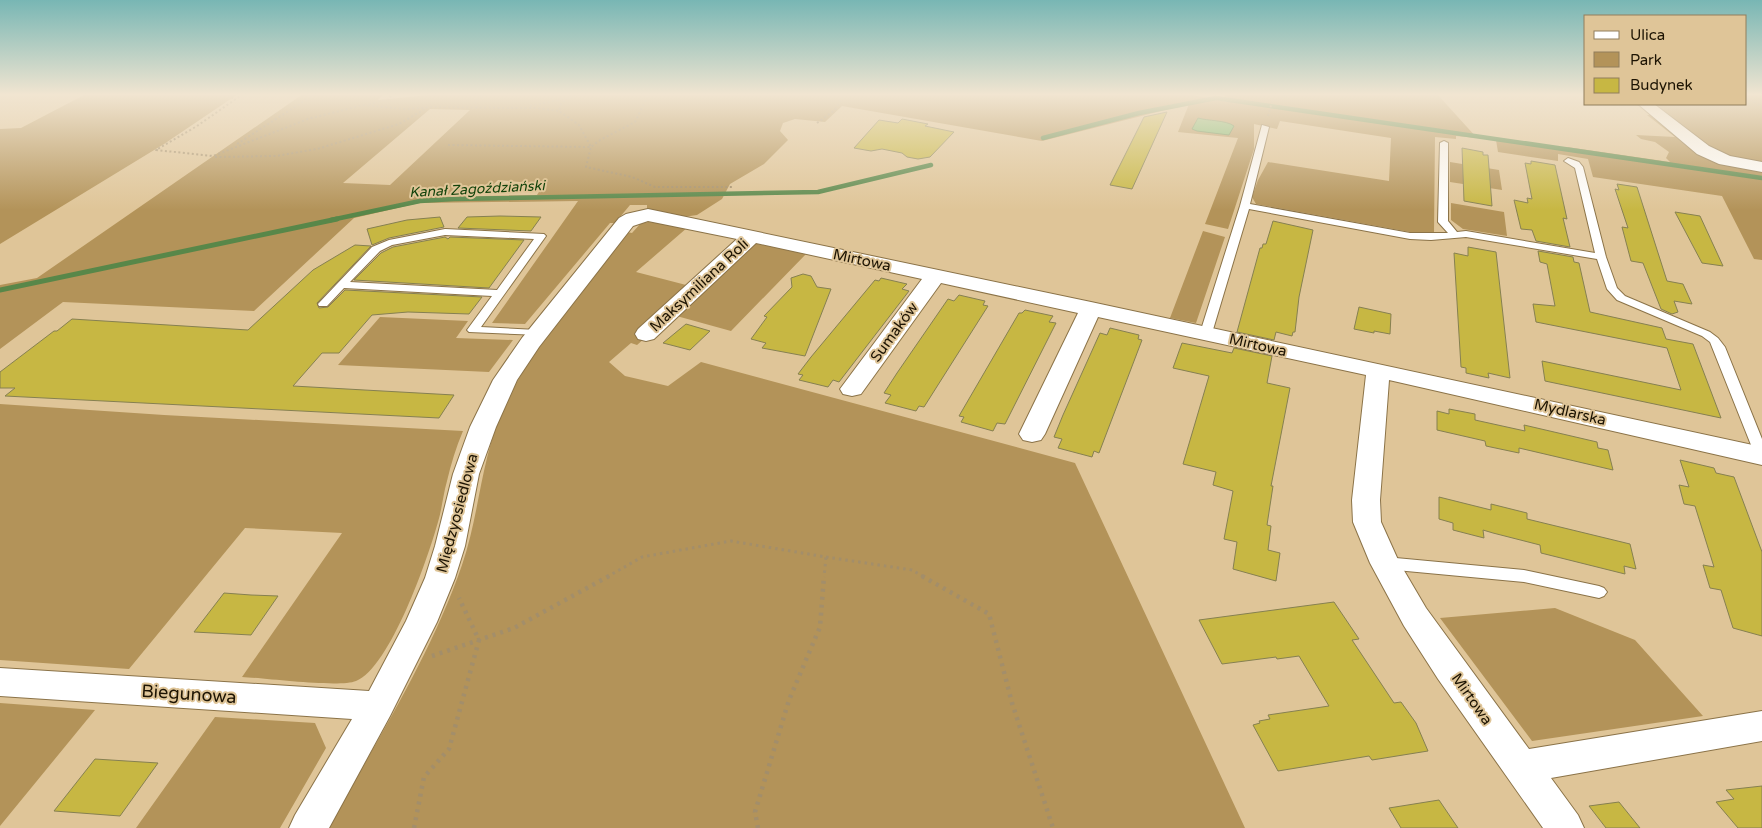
<svg xmlns="http://www.w3.org/2000/svg" width="1762" height="828" font-family="'Varela Round',sans-serif">
	<style>
		.green { fill: #b39359; fill-rule: evenodd }
		.water { fill: #71b867; stroke: #588749 }
		.lines { fill: none; stroke-linecap: round; stroke-linejoin: round }
		.stream-far1 { stroke: #588749; stroke-width: 4.5 }
		.stream { stroke: #588749; stroke-width: 5 }
		.building { fill: #c7b743; stroke: #868051 }
		.lane-casing { stroke: #8b7348; stroke-width: 2 }
		.street-casing { stroke: #8b7348; stroke-width: 2 }
		.path-far2 { stroke: #a38e6a; stroke-width: 2; stroke-dasharray: 2 2.5; stroke-linecap: butt }
		.path-far1 { stroke: #a38e6a; stroke-width: 3; stroke-dasharray: 2.5 4; stroke-linecap: butt }
		.path { stroke: #a38e6a; stroke-width: 4.5; stroke-dasharray: 3 5; stroke-linecap: butt }
		.lane { fill: #fff; fill-rule: evenodd }
		.street { fill: #fff; fill-rule: evenodd }
		.labels { text-anchor: middle; dominant-baseline: central; stroke-width: 4; stroke-linejoin: round; paint-order: stroke }
		.far-water-label { font-size: 14px; font-style: italic; fill: #11420a; stroke: #dfc598 }
		.street-label { font-size: 15px; fill: #1d1403; stroke: #dfc598 }
		.near-street-label { font-size: 18px; fill: #1d1403; stroke: #dfc598 }
	</style>
	<rect width="100%" height="100%" fill="#dfc598"/>
	<path class="green" d="M86,94H238L164,144L0,244V129L21,128Z
		M303,94H384L378,100L439,94H1188L1227,102L1224,94H1437L1477,138L1456,136V139L1435,137L1434,232L1421,234L1256,204L1252,197L1258,180L1268,162L1389,181L1391,138L1280,121L1277,129L1254,124V149L1228,229L1205,224L1238,138L1178,132L1189,104L1042,141L842,106L825,122L795,119L783,123L780,131L788,140L764,164L730,184L722,199L697,215L683,217L647,210V205H630L615,223H610L525,324L492,323L578,201L419,203L354,218L254,311L63,302L0,349V285L37,278ZM430,109L470,110L390,185L343,183ZM498,180L531,183L542,187L537,195L432,197L490,188Z
		M1746,94H1762V162L1733,158L1698,140L1651,104H1746Z
		M1647,115H1652L1694,147L1762,170V260L1754,259L1722,196L1593,177L1588,159L1558,154V161L1498,152L1496,140L1570,151L1567,147L1670,162L1666,158L1669,152L1655,142L1641,139L1636,135L1675,137Z
		M1450,162L1499,170L1502,190L1450,182Z
		M1451,203L1504,212L1507,236L1463,229L1451,220Z
		M649,222L688,227L636,272L690,286L645,338L637,345L631,343L609,362L625,376L668,386L701,362L1075,463L1245,828H328C375,743 430,658 462,565C480,513 481,455 505,405C535,342 584,288 627,232L632,233L641,223Z
		M1203,231L1225,237L1196,323L1170,318Z
		M753,243L806,254L731,331L673,315Z
		M380,317L468,321L456,338L513,340L489,372L338,365Z
		M0,404L164,415L463,431C456,447 451,464 447,481C443,495 442,509 438,522C428,558 390,668 356,681C339,688 264,678 242,677L342,533L245,528L129,669L0,660Z
		M1555,608L1635,640L1703,716L1532,741L1440,618Z
		M0,703L95,710L0,826Z
		M215,717L315,723L326,748L280,828H136Z"/>
	<path class="water" d="M1198,118C1208,121 1226,120 1234,126L1229,135L1197,131L1192,129Z"/>
	<g class="lines">
		<path class="stream-far1" d="M1043,138L1139,113L1216,98L1762,178
			M331,220L420,201L454,199L818,192L931,165"/>
		<path class="stream" d="M0,290L337,219"/>
	</g>
	<path class="building" d="M1167,112L1132,189L1110,185L1144,117Z
		M902,119L928,124L925,126L954,132L930,157L918,159L907,157L902,153L882,149L871,151L854,148L879,120L898,123Z
		M1462,148L1483,152V155H1488L1492,206L1464,201Z
		M1531,161L1555,165L1567,219L1563,218L1570,247L1536,241L1532,230L1521,229L1514,200L1528,203L1527,198L1532,199L1525,163L1531,164Z
		M1617,184L1637,187L1667,281L1683,284L1692,304L1674,301L1678,312L1672,314L1661,309L1643,263L1631,261L1622,227L1628,228L1615,189L1619,190Z
		M1675,212L1700,216L1723,266L1702,263Z
		M500,216L541,217L531,231L458,228L467,217Z
		M440,217L444,227L389,238L372,245L367,229L407,220Z
		M1273,221L1313,230L1299,297L1295,332H1293L1292,336L1276,332L1274,340L1237,332L1260,248H1262L1263,244H1266Z
		M445,237L448,239L450,237L524,240L489,288L354,280L381,253L393,247Z
		M355,245L371,246L317,303L319,308L328,307L345,290L482,297L469,314L408,312L372,315L339,353H322L293,386L454,395L439,418L5,396L15,388H0V372L54,331H57L72,319L248,330L313,270Z
		M1468,247L1496,252L1510,378L1488,373L1489,378L1466,373V368L1461,367L1454,253L1468,256Z
		M1538,251L1573,257L1574,262L1579,263L1590,312L1662,328L1666,339L1693,344L1721,418L1545,381L1542,361L1681,390L1667,348L1536,322L1533,304L1555,306L1547,264L1540,262Z
		M803,274L811,276L817,287L831,289L805,356L762,348L766,343L751,339L767,317L764,316L792,287L791,278Z
		M881,278L907,284L902,289L909,291L839,382L833,380L828,387L799,380L803,375L798,374L811,357L875,280L879,281Z
		M959,295L985,301L983,305L988,306L924,407L919,406L916,411L885,403L891,395L884,393L897,373L948,299L954,301Z
		M1359,307L1391,314L1390,334L1374,331V333L1354,329Z
		M1025,310L1053,316L1049,322L1056,323L1005,424L997,423L993,431L961,422L964,417L959,416L1019,313H1022Z
		M686,324L710,331L690,350L663,343Z
		M1110,328L1139,335L1138,339L1142,340L1099,453L1094,451L1092,457L1058,448L1062,439L1054,437L1063,415L1100,333L1107,335Z
		M1182,343L1232,353L1234,348L1272,356L1267,383L1290,388L1271,486H1273L1267,525L1271,526L1268,550L1280,553L1276,581L1233,569L1237,542L1224,539L1233,491L1213,485L1216,472L1183,464L1209,376L1173,368Z
		M1449,409L1475,414V420L1525,431L1524,425L1597,442L1598,448L1608,450L1613,470L1519,448V453L1486,446L1485,441L1437,430V411L1449,414Z
		M1680,460L1714,468L1716,473L1734,477L1762,552V636L1733,628L1721,590L1710,588L1703,565L1714,567L1695,506L1684,504L1679,485L1689,487Z
		M1439,497L1491,510V504L1527,513V519L1630,544L1636,569L1624,566L1625,574L1541,553L1540,545L1493,533L1483,530L1484,538L1453,530V523L1439,519Z
		M224,593L251,595L278,596L251,635L194,632Z
		M1334,602L1359,639L1352,640L1394,703L1401,702L1416,723L1428,751L1372,760L1369,756L1278,771L1253,725L1260,723L1259,721L1270,719L1268,715L1329,706L1299,656L1277,659L1276,657L1222,664L1199,620Z
		M95,759L158,763L120,816L54,811Z
		M1762,786V828H1738L1716,802L1734,799L1726,790Z
		M1439,800L1458,828H1401L1389,808Z
		M1619,802L1640,828H1606L1589,806Z"/>
	<g class="lines">
		<defs>
			<path id="lane" d="M1262,125L1269,127L1250,204L1410,233H1448L1438,222L1440,143L1444,141L1448,143V221L1457,232L1466,231L1595,253L1575,168L1564,161L1568,158L1579,162L1583,167L1606,257L1617,288L1625,296L1710,332L1718,338L1725,347L1762,439V459L1757,458L1755,455L1710,342L1702,336L1617,300L1607,289L1597,259L1466,237L1431,240L1410,239L1249,209L1212,333L1206,336L1202,335L1200,333L1240,206Z
				M445,229L544,234L546,236L481,327L537,330L543,333L541,335L469,332L467,330L492,296L344,288L327,306H319L318,304L372,247L389,240ZM445,235L534,239L497,290L350,282L380,251L392,245Z
				M1385,557L1524,570L1599,586L1604,588L1607,592L1604,596L1599,598L1524,582L1385,569L1380,567L1378,563L1380,559Z"/>
			<path id="street" d="M1638,104H1654L1709,146L1730,156L1762,162V172L1719,164L1697,154Z
				M648,209L1091,302L1762,447V465L1389,380L1380,500L1381,522L1399,562L1426,608L1529,749L1762,711V741L1551,778L1578,815L1584,828H1543L1438,679L1404,626L1370,563L1353,522L1352,500L1366,375L1098,317L1045,434L1041,440L1032,442L1023,440L1019,434L1078,313L941,283L861,394L852,396L843,394L840,389L922,279L756,243L654,339L646,341L638,339L635,334L638,329L737,239L648,221L633,226L539,347L517,380L496,427L479,474L465,546L455,578L437,622L390,716L329,828H289L295,815L352,719L0,696V668L369,691L406,621L425,578L435,546L453,474L470,427L493,380L522,338L619,218L626,214Z"/>
		</defs>
		<use href="#lane" class="lane-casing"/>
		<use href="#street" class="street-casing"/>
		<path class="path-far2" d="M223,94L236,99
			M243,94L197,126L156,150L213,156L308,119L363,105L406,109L432,107L536,108L559,111
			M571,94L561,104L559,111L579,125L591,147L586,167L632,177L655,187H734
			M1746,97L1762,107
			M369,104L389,99L392,94
			M530,106L586,94
			M477,108L475,101L483,94
			M1268,116L1272,102L1290,94
			M817,123L835,110L844,94
			M237,144L315,94
			M448,145L591,147L600,140L635,122L649,94
			M215,157L276,156L317,149L399,124L425,109"/>
		<path class="path-far1" d="M826,557L912,570L924,577
			M607,577L642,557L731,541L826,557L824,577"/>
		<path class="path" d="M922,576L989,614L1012,703L1053,828
			M432,656L514,628L609,576
			M414,828L424,777L449,749L479,640L459,598
			M758,828L755,812L789,700L820,627L824,576"/>
		<use href="#lane" class="lane"/>
		<use href="#street" class="street"/>
	</g>
	<linearGradient id="sky" x2="0" y2="1"><stop stop-color="#78b6b4"/><stop offset="0.45" stop-color="#f1e5d1"/><stop offset="1" stop-color="#f1e5d1" stop-opacity="0"/></linearGradient>
	<rect width="1762" height="210" fill="url(#sky)"/>
	<g class="labels">
		<g class="far-water-label">
			<text transform="translate(477 189) rotate(-3)">Kanał Zagoździański</text>
		</g>
		<g class="street-label">
			<text transform="translate(862 260) rotate(12)">Mirtowa</text>
			<text transform="translate(699 285) rotate(-43)">Maksymiliana Roli</text>
			<text transform="translate(894 332) rotate(-54)">Sumaków</text>
			<text transform="translate(1258 345) rotate(13)">Mirtowa</text>
			<text transform="translate(1570 412) rotate(13)">Mydlarska</text>
			<text transform="translate(457 513) rotate(-75)">Międzyosiedlowa</text>
			<text transform="translate(1472 699) rotate(55)">Mirtowa</text>
		</g>
		<g class="near-street-label">
			<text transform="translate(189 694) rotate(4)">Biegunowa</text>
		</g>
	</g>
	<rect x="1584" y="15" width="162" height="90" fill="#dfc598" stroke="#917e5c"/>
	<rect x="1594" y="31" width="25" height="8" fill="#ffffff" stroke="#917e5c"/>
	<text x="1630" y="40" font-size="15" fill="#1d1403">Ulica</text>
	<rect x="1594" y="52" width="25" height="15" fill="#b39359" stroke="#917e5c"/>
	<text x="1630" y="65" font-size="15" fill="#1d1403">Park</text>
	<rect x="1594" y="78" width="25" height="15" fill="#c7b743" stroke="#917e5c"/>
	<text x="1630" y="90" font-size="15" fill="#1d1403">Budynek</text>
</svg>
